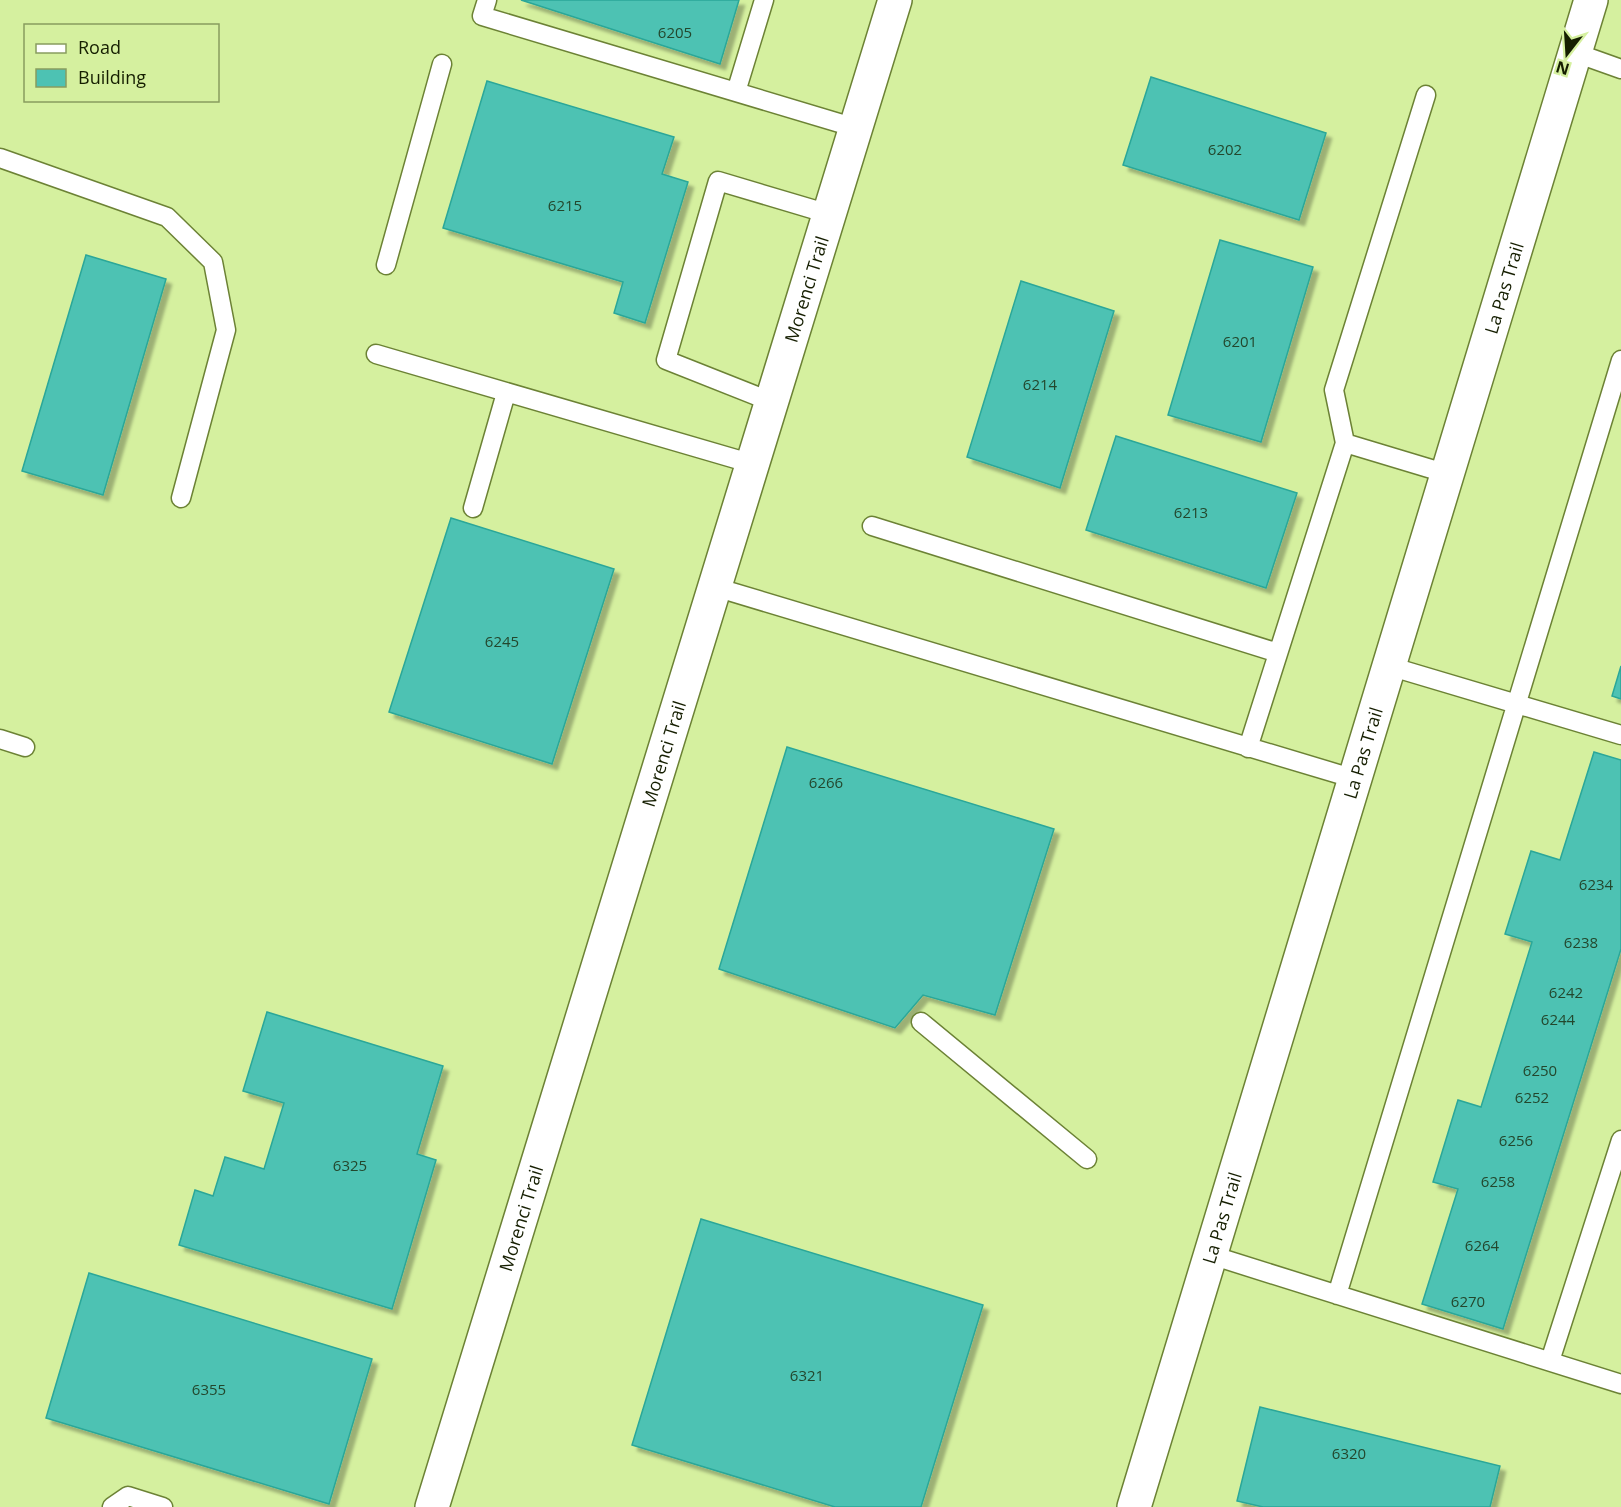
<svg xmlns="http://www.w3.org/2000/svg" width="1621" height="1507" font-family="'Open Sans',sans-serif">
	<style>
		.building { fill: #4dc2b3; stroke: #2aa799; stroke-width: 1.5; filter: url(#shadow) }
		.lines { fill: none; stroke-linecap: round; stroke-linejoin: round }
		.lane-casing { stroke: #6c8235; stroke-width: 21 }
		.street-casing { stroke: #6c8235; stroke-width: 36 }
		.lane { stroke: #fff; stroke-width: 18 }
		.street { stroke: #fff; stroke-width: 33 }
		.labels { text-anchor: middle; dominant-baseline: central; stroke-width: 4.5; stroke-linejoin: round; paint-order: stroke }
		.number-label { font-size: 15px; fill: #23472d }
		.street-label { font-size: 18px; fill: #151e00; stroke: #d5f09f }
	</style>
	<defs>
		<filter id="shadow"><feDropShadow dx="5.5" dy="5.5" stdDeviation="1.5" flood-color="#0004"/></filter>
	</defs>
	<rect width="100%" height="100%" fill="#d5f09f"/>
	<path class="building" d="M521,0H739L720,64Z
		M1151,77L1326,133L1299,220L1123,165Z
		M487,81L674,137L662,174L688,182L645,323L614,313L623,282L443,228Z
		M1220,240L1313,267L1261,442L1168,415Z
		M86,255L166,279L103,495L22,471Z
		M1021,281L1114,311L1060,488L967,457Z
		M1116,436L1297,493L1266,588L1086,530Z
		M451,518L614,569L552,764L389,712Z
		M1621,666V699L1612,696Z
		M787,747L1054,829L995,1015L923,995L895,1028L719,969Z
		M1594,752L1621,760V949L1503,1329L1422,1304L1458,1189L1433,1182L1458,1100L1481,1107L1532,942L1505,934L1531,851L1560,860Z
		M267,1012L443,1066L417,1154L436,1160L392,1309L179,1245L195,1190L213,1196L225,1157L264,1169L284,1103L243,1091Z
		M701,1219L983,1305L921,1507H835L632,1445Z
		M89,1273L372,1359L329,1504L46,1418Z
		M1260,1407L1500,1466L1490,1507H1263L1237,1501Z"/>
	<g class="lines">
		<defs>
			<path id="lane" d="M487,0L482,16L856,128
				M1576,53L1621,69
				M736,92L764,0
				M0,158L167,217L213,262L226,330L181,498
				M386,265L442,64
				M376,354L753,464
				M772,402L666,360L718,181L829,214
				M1345,443L1334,390L1426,95
				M473,508L506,393
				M872,526L1278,653
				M715,587L1355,779
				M1389,666L1621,735
				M0,739L25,747
				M1248,748L1345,443L1448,474
				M921,1022L1087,1159
				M1211,1255L1621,1384
				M1337,1295L1621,360
				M1550,1361L1621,1140
				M112,1507L128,1496L163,1507"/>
			<g id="street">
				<path id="s1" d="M432,1507L895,0"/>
				<path id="s2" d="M1134,1507L1591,0"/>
			</g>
		</defs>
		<use href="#lane" class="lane-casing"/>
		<use href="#street" class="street-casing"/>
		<use href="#lane" class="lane"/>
		<use href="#street" class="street"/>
	</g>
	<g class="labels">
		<g class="number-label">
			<text x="675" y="32">6205</text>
			<text x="1225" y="149">6202</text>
			<text x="565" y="205">6215</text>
			<text x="1240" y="341">6201</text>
			<text x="1040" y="384">6214</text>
			<text x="1191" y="512">6213</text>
			<text x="502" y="641">6245</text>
			<text x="826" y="782">6266</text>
			<text x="1596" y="884">6234</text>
			<text x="1581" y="942">6238</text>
			<text x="1566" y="992">6242</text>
			<text x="1558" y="1019">6244</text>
			<text x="1540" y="1070">6250</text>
			<text x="1532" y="1097">6252</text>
			<text x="1516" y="1140">6256</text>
			<text x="350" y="1165">6325</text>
			<text x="1498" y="1181">6258</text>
			<text x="1482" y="1245">6264</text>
			<text x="1468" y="1301">6270</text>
			<text x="807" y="1375">6321</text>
			<text x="209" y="1389">6355</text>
			<text x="1349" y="1453">6320</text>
		</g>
		<g class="street-label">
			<text stroke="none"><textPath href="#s2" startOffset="1274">La Pas Trail</textPath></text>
			<text stroke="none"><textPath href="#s1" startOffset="1274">Morenci Trail</textPath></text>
			<text stroke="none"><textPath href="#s2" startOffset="788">La Pas Trail</textPath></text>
			<text stroke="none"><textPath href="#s1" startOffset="788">Morenci Trail</textPath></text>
			<text stroke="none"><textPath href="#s1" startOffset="302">Morenci Trail</textPath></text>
			<text stroke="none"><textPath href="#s2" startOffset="302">La Pas Trail</textPath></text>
		</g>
	</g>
	<rect x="24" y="24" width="195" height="78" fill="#d5f09f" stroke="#889c5f" stroke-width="1.5"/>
	<rect x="36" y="44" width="30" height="9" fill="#ffffff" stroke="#889c5f" stroke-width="1.5"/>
	<text x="78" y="54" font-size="18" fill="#151e00">Road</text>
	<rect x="36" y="69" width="30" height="18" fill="#4dc2b3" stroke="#889c5f" stroke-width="1.5"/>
	<text x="78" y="84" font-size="18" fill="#151e00">Building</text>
	<g transform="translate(1567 54) rotate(197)" stroke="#d5f09f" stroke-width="4.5" paint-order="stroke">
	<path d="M0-4.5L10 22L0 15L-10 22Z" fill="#151e00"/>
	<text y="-9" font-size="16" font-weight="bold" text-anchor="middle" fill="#151e00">N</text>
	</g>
</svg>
